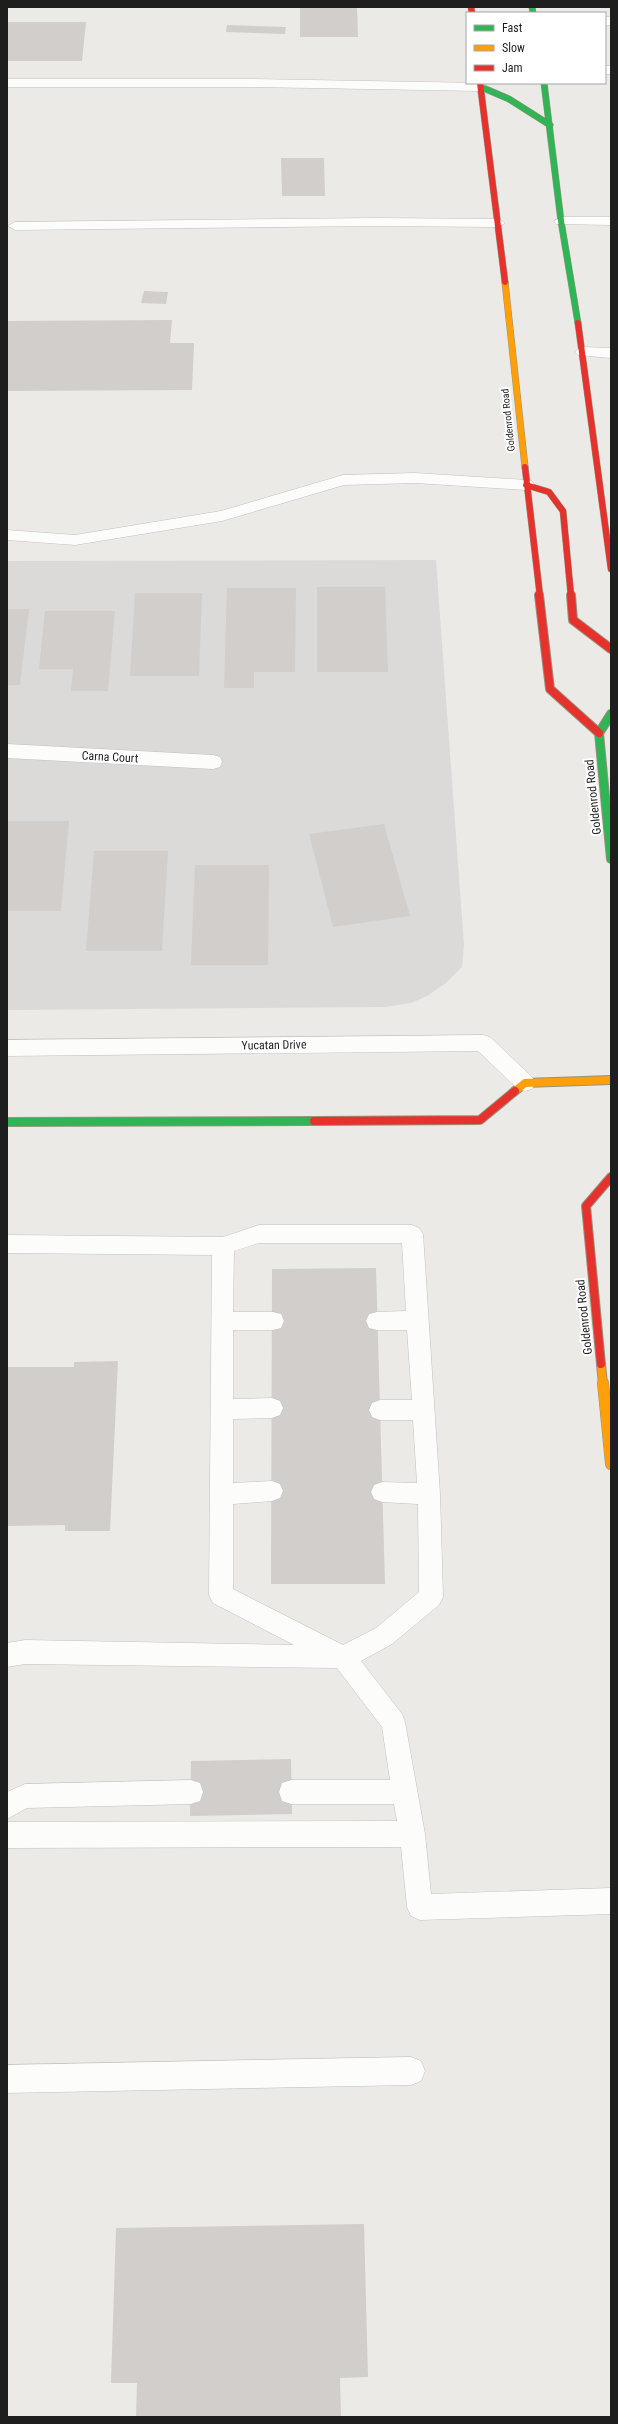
<svg xmlns="http://www.w3.org/2000/svg" width="618" height="2424" font-family="'Roboto Condensed',sans-serif">
	<style>
		.residential { fill: #dbdad8 }
		.building { fill: #d1cecc }
		.lines { fill: none; stroke-linecap: round; stroke-linejoin: round }
		.lane-casing { stroke: #c2c1bf; stroke-width: 1 }
		.street-casing { stroke: #c2c1bf; stroke-width: 1 }
		.fast-far1-casing { stroke: #959480; stroke-width: 7 }
		.fast-casing { stroke: #959480; stroke-width: 10 }
		.slow-far2-casing { stroke: #959480; stroke-width: 7 }
		.slow-far1-casing { stroke: #959480; stroke-width: 10 }
		.slow-casing { stroke: #959480; stroke-width: 12 }
		.jam-far1-casing { stroke: #959480; stroke-width: 7 }
		.jam-casing { stroke: #959480; stroke-width: 10 }
		.lane { fill: #fcfcfb; fill-rule: evenodd }
		.street { fill: #fcfcfb; fill-rule: evenodd }
		.fast-far1 { stroke: #30b455; stroke-width: 6 }
		.fast { stroke: #30b455; stroke-width: 8 }
		.slow-far2 { stroke: #ff9f0a; stroke-width: 6 }
		.slow-far1 { stroke: #ff9f0a; stroke-width: 8 }
		.slow { stroke: #ff9f0a; stroke-width: 11 }
		.jam-far1 { stroke: #e5322d; stroke-width: 6 }
		.jam { stroke: #e5322d; stroke-width: 8 }
		.labels { text-anchor: middle; dominant-baseline: central; stroke-width: 4; stroke-linejoin: round; paint-order: stroke }
		.far-street-label { font-size: 10px; fill: #1e1e1e; stroke: #fff }
		.street-label { font-size: 12px; fill: #1e1e1e; stroke: #fff }
	</style>
	<rect width="100%" height="100%" fill="#eceae7"/>
	<path class="residential" d="M436,560L464,946L462,967L446,983L427,996L411,1003L385,1007L7,1010V561Z"/>
	<path class="building" d="M300,7H357L358,37H300Z
		M7,22H86L82,61H7Z
		M227,25L286,27L285,34L226,32Z
		M281,158H324L325,196H282Z
		M144,291L168,292L166,304L141,303Z
		M172,320L170,343H194L192,390L7,391V321Z
		M317,587H385L388,672H317Z
		M227,588H296L295,672H254V688H224Z
		M135,593H202L199,676H130Z
		M7,609H29L20,685H7Z
		M45,611H115L108,691H71L73,669H39Z
		M7,821H69L61,911H7Z
		M384,824L410,916L333,927L309,834Z
		M94,851H168L162,951H86Z
		M195,865H269L268,965H191Z
		M376,1268L385,1584H271L272,1269Z
		M118,1361L110,1531H65V1525L7,1526V1367H74V1362Z
		M291,1759L292,1814L190,1816L191,1761Z
		M364,2224L368,2377L340,2378L341,2417H136L137,2383H111L116,2228Z"/>
	<g class="lines">
		<defs>
			<path id="lane" d="M605,17H611V25H605Z
				M605,66H611V74H605Z
				M7,79H252L481,83L488,87L481,91L252,87H7Z
				M561,217H611V225L556,224L554,221Z
				M377,218L498,219L505,223L498,227L377,226L15,230L8,226L15,222Z
				M583,347L611,348V358L578,355L575,352L578,349Z
				M415,473L526,480L532,481L534,485L532,489L526,490L415,483L344,485L222,521L75,545L7,540V530L75,535L221,511L343,475Z
				M259,1225H412L419,1228L423,1234L440,1494L443,1597L439,1605L392,1644L361,1661L402,1714L405,1722L425,1834L431,1894L611,1888V1914L420,1920L411,1916L407,1907L401,1847L7,1848V1822L397,1821L394,1804H291L282,1801L279,1792L282,1783L291,1780H390L382,1727L337,1668L25,1664L7,1667V1643L25,1640L294,1645L213,1603L209,1595L212,1255L7,1253V1235L223,1237ZM259,1243H402L406,1311L377,1312L369,1314L366,1321L369,1328L377,1330H407L412,1400H380L372,1403L369,1410L372,1417L380,1420H413L417,1483L382,1482L374,1485L371,1492L374,1499L382,1502L418,1504L419,1592L376,1628L343,1645L233,1589V1504L272,1501L280,1498L283,1491L280,1484L272,1481L233,1483V1419L272,1418L280,1415L283,1408L280,1401L272,1398L233,1399V1330H273L281,1328L284,1321L281,1314L273,1312H233L234,1251Z
				M191,1780L200,1783L203,1792L200,1801L191,1804L27,1808L7,1819V1792L25,1784Z"/>
			<path id="street" d="M7,744L213,755L220,757L222,762L220,767L213,769L7,758Z
				M483,1035L490,1037L532,1077L536,1083L532,1089L525,1091L518,1089L478,1051L7,1056V1040Z
				M411,2057L421,2061L425,2071L421,2081L411,2085L7,2093V2065Z"/>
			<path id="fast-far1" d="M532,7L533,13
				M544,83L561,221L578,323
				M481,87L509,99L550,125"/>
			<path id="fast" d="M611,714L599,733L611,859
				M7,1122L314,1121"/>
			<path id="slow-far2" d="M505,282L525,467"/>
			<path id="slow-far1" d="M515,1091L525,1083L611,1080
				M601,1364L603,1384"/>
			<path id="slow" d="M603,1383L611,1464"/>
			<path id="jam-far1" d="M471,7L472,13
				M480,83L505,282
				M578,323L611,569
				M525,467L540,596
				M526,485L549,492L563,511L571,596"/>
			<path id="jam" d="M539,595L550,689L599,733
				M571,595L573,620L611,649
				M314,1121L480,1120L515,1091
				M601,1364L586,1206L611,1177"/>
		</defs>
		<use href="#lane" class="lane-casing"/>
		<use href="#street" class="street-casing"/>
		<use href="#fast-far1" class="fast-far1-casing"/>
		<use href="#fast" class="fast-casing"/>
		<use href="#slow-far2" class="slow-far2-casing"/>
		<use href="#slow-far1" class="slow-far1-casing"/>
		<use href="#slow" class="slow-casing"/>
		<use href="#jam-far1" class="jam-far1-casing"/>
		<use href="#jam" class="jam-casing"/>
		<use href="#lane" class="lane"/>
		<use href="#street" class="street"/>
		<use href="#fast-far1" class="fast-far1"/>
		<use href="#fast" class="fast"/>
		<use href="#slow-far2" class="slow-far2"/>
		<use href="#slow-far1" class="slow-far1"/>
		<use href="#slow" class="slow"/>
		<use href="#jam-far1" class="jam-far1"/>
		<use href="#jam" class="jam"/>
	</g>
	<g class="labels">
		<g class="far-street-label">
			<text transform="translate(508 420) rotate(-96)">Goldenrod Road</text>
		</g>
		<g class="street-label">
			<text transform="translate(110 757) rotate(3)">Carna Court</text>
			<text transform="translate(593 797) rotate(-96)">Goldenrod Road</text>
			<text transform="translate(274 1045) rotate(-1)">Yucatan Drive</text>
			<text transform="translate(584 1317) rotate(-96)">Goldenrod Road</text>
		</g>
	</g>
	<rect width="618" height="2424" fill="none" stroke="#1e1e1e" stroke-width="16"/>
	<rect x="466" y="12" width="140" height="72" fill="#ffffff" stroke="#a5a5a5"/>
	<rect x="474" y="25" width="20" height="6" fill="#30b455" stroke="#a5a5a5"/>
	<text x="502" y="32" font-size="12" fill="#1e1e1e">Fast</text>
	<rect x="474" y="45" width="20" height="6" fill="#ff9f0a" stroke="#a5a5a5"/>
	<text x="502" y="52" font-size="12" fill="#1e1e1e">Slow</text>
	<rect x="474" y="65" width="20" height="6" fill="#e5322d" stroke="#a5a5a5"/>
	<text x="502" y="72" font-size="12" fill="#1e1e1e">Jam</text>
</svg>
